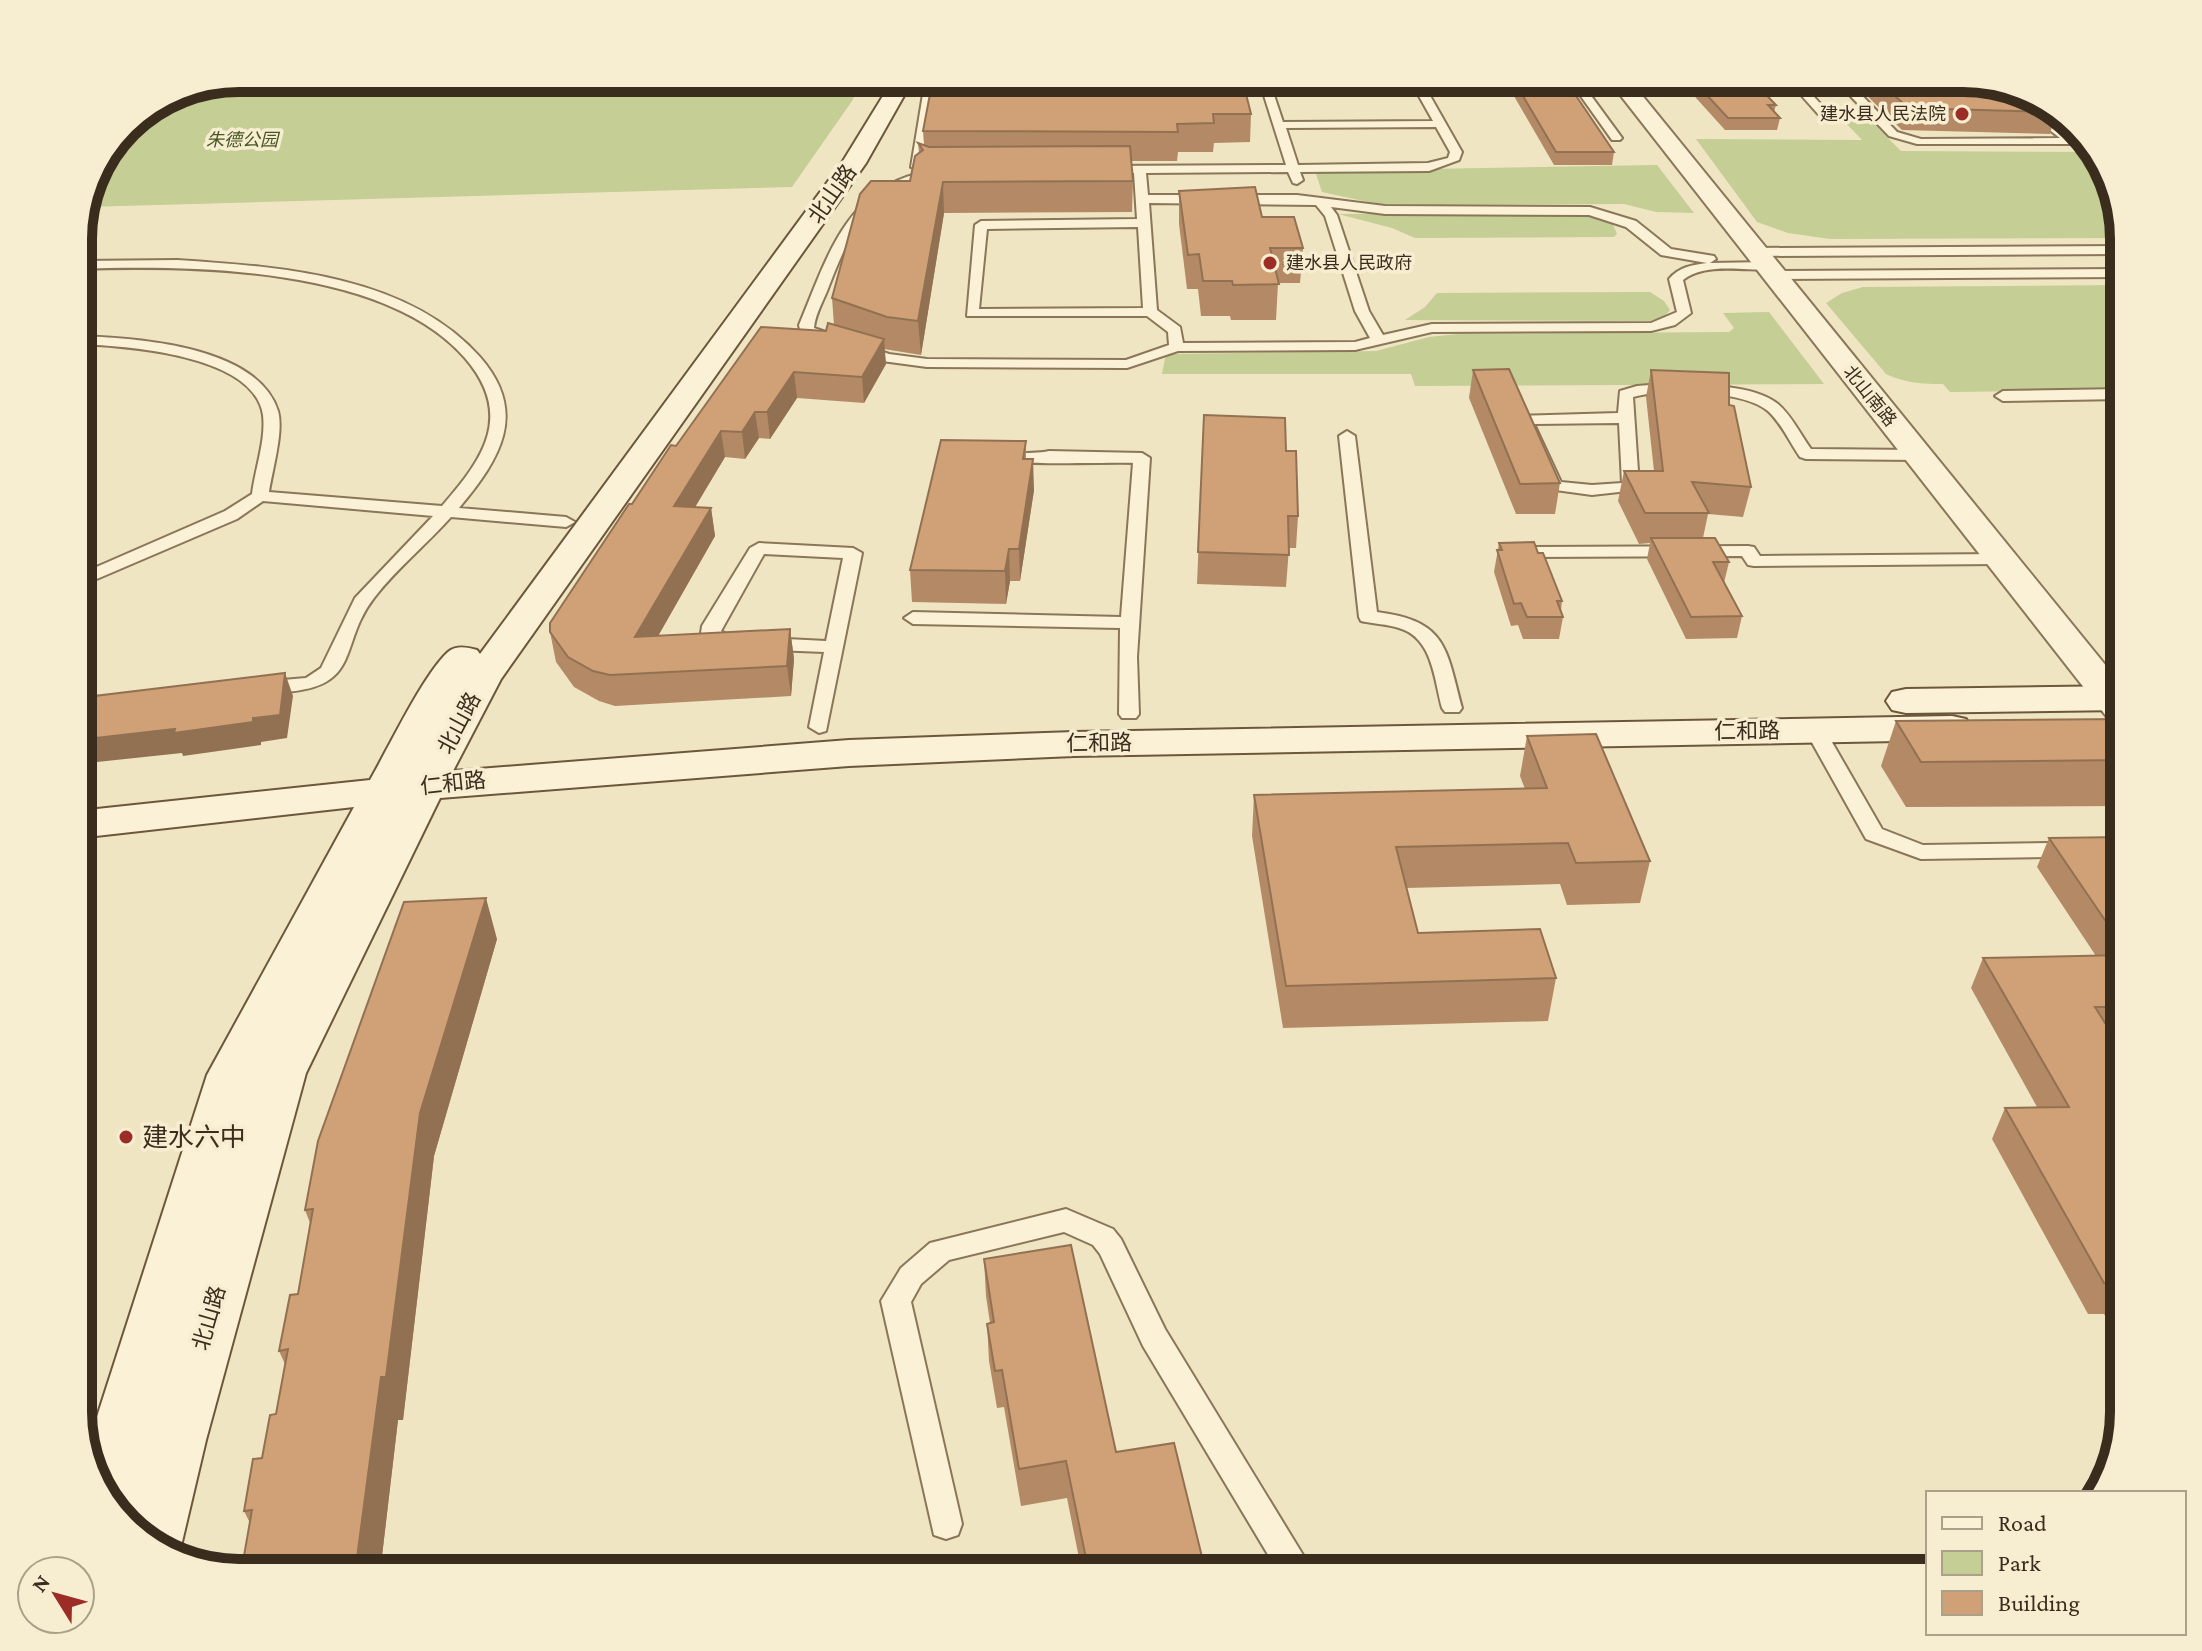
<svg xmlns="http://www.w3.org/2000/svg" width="2202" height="1651" font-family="'Crimson Pro','Noto Sans SC',serif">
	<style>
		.green { fill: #c4ce95 }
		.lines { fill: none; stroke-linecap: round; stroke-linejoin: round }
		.lane-casing { stroke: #8a7658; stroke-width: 4 }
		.street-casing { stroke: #8a7658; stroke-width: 4 }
		.secondary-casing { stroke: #6c573b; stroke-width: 4 }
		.lane { fill: #faf1d6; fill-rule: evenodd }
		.street { fill: #faf1d6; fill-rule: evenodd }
		.secondary { fill: #faf1d6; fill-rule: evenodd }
		.wall { fill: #b38a65 }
		.shaded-wall { fill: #927153 }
		.building { fill: #d0a176; stroke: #927153; stroke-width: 2 }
		.poi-dot { fill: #9c2c26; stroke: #f7eed2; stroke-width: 3 }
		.labels { text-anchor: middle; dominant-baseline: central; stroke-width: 7; stroke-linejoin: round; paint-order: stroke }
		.far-poi-label { font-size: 18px; fill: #3a2d1d; stroke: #f7eed2; text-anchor: end }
		.far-park-label { font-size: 18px; font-style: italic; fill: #475723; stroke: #f7eed2 }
		.far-street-label { font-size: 18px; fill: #3a2d1d; stroke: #f7eed2 }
		.street-label { font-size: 22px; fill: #3a2d1d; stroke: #f7eed2 }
		.near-poi-label { font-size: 26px; fill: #3a2d1d; stroke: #f7eed2; text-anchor: start }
		.rim { fill: none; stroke: #3a2d1d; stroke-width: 10 }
	</style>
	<rect width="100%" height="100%" fill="#f0e5c2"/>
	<path class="green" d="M239,78H863L852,101L792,187L84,207L95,167L132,118L178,90Z
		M1844,121H1871L1901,151L2095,152L2108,168L2124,238L1830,239L1788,233L1757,222L1696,139L1862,140Z
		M1657,165L1694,213L1656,212L1624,204L1382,205L1322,192L1315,171Z
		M1580,213L1612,222L1617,234L1614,237L1415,238L1392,228L1338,214Z
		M2124,285V390L1950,392L1943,384C1923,384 1904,383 1886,374L1826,303L1842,293L1863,287Z
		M1650,292L1664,301L1670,310L1664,317L1650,321L1405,320L1425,307L1437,293Z
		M1769,312L1824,384L1415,386L1411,374H1162L1165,358L1172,354L1376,351L1429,337L1458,334L1729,332L1734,328L1723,313Z"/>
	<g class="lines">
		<defs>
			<path id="lane" d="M1329,78H1420L1462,152L1459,160L1429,171L1300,172L1303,180L1297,184L1293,183L1288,172L1146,173L1148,195H1297L1385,206L1590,207L1636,221L1671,249L1714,256L1716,259L1710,263L1767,262L1774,266L1767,270C1742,270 1704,263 1683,280L1691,313L1675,325L1651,331L1432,332L1355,350L1178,351L1127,368L927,367L882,361L812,339L800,330L799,325C825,263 844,193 916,174L922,178L920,181C866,197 848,237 829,286C824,300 815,314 814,328L889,354L927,359L1126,360L1169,345L1168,332L1147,316H967L975,225L981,221L1137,219L1134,173H1100L1098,170L1104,166L1286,165L1261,86L1216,87L1211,84L1216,81ZM1411,82L1433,121L1283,122L1271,86ZM1436,127L1450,152L1448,158L1428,163L1298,165L1286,128ZM1149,203L1316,205L1325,216L1355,311L1370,338L1355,342L1183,343L1180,327L1157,310ZM1331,207L1385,214L1589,215L1626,227L1661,255L1707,263C1692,265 1679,267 1669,279L1677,312L1651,323L1432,324L1383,335L1369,311L1337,215ZM1138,227L1143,308L979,309L987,229Z
				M1568,78H1622L1617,82H1581L1622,138L1620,140H1612Z
				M1786,78H1797L1826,110V114H1818Z
				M1841,78H1875L1850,83L1897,132L1921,139L2060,138L2005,96V92L2021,97L2078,141L2072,144H1917L1889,136L1838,83L1837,81Z
				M957,85L961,86V90L933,96L921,162L940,169L934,173L911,167L923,94Z
				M2124,246V254L1755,256L1748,252L1755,248Z
				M178,260C281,267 407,275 480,357C529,413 500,459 459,508L566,517L575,522L566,527L451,517C426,545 396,569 374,598C338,644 363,687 284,692C272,693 257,697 249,688L259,682L306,678L321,668L355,598L433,516L263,501L237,519L78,587V575L225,511L252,494C255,469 266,440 263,415C254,354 125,346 78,344V336C135,338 257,345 278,411C284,431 272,471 269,492L442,506C484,458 514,415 465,358C385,266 191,265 78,269V261Z
				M2124,269V277L1773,279L1766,275L1773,271Z
				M1675,383C1703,385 1755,385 1778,404C1792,416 1800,434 1811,449L1918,450L1926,455L1918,460L1806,459L1800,457C1790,443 1782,424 1768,411C1744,390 1662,388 1633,397L1639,486L1637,490L1592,495L1548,489L1516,419L1518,416L1618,413L1620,391L1637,386ZM1619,423L1622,483L1592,485L1561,482L1534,424Z
				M2124,389V399L2003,401L1995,396L2003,391Z
				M1347,431L1355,436L1377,612C1447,621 1446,648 1462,708L1459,712H1445L1442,708C1434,679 1433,638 1399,628C1387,624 1374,624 1361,621L1359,617L1339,436Z
				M1049,451L1142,453L1150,458L1137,657L1139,714L1136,718H1122L1119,714L1120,628L913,624L904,618L913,612L1121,617L1133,463C1112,462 1005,466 997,459C1008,450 1034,455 1049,451Z
				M759,543L853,548L862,553L826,731L819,733L809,727L824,652L725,648L701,633L702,626L750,548ZM764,554L843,558L826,641L729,636L721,631Z
				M1748,546L1754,547L1760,556L2001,554L2010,559L2001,564L1754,566L1748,565L1742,556L1532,557L1523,552L1532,547Z
				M1815,724L1825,730L1882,829L1923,845L2124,842V856L1921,859L1866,839L1805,730Z
				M1066,1209L1113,1229L1121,1239L1165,1329L1314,1573H1279L1143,1346L1100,1254L1093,1245L1064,1232L949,1260L921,1284L911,1302L962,1524L958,1535L946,1539L934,1535L881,1301L901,1268L930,1243Z"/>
			<path id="street" d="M1607,78H1628L2124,688V725L2110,721Z"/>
			<path id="secondary" d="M894,78H914L866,163L501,679L453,771L849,740L1074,732L1952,716L1966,719L1972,728L1966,737L1952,740L1074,756L849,766L440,798L306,1073L206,1440L182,1542L177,1552L141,1540L95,1484L86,1451L207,1075L354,807L78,838V811L370,780C389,747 423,675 448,652C456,645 467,647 477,650L480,654L843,161Z
				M2124,686V710L1906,713L1892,710L1886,701L1892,692L1906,689Z"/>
		</defs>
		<use href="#lane" class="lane-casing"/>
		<use href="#street" class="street-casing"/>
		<use href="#secondary" class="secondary-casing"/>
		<use href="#lane" class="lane"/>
		<use href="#street" class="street"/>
		<use href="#secondary" class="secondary"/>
	</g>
	<path class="wall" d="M933,78L1251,114L1250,142L1214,143L1213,152H1178L1177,161H1131L1133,181L1132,212L944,213L921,355L884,349L886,364L864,403L797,398L770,439L759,438L745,459L725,457L695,507L711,508L715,536L658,636L790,629L794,659L791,696L615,706L599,701L574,687L556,662L550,632L632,504L834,325L832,298L910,181L919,153L918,143L924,145L923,131Z
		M1498,78H1564L1614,152L1612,165H1554L1511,91H1505Z
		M1678,78H1750L1776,105L1774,112L1780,118L1777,130H1725Z
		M1858,78H1964L2061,112L2080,134H2074L2054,119L2050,134L1902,130L1856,85Z
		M1179,191L1262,217L1303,248L1300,283H1278L1276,320H1231L1230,316H1201L1198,289H1187L1179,224Z
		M1473,370L1560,483L1555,514H1516L1469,398Z
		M1651,370L1729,405L1751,487L1743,517L1708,514L1703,538L1729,562L1724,583L1742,616L1737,638L1686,639L1647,559L1650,543L1639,544L1618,501L1624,471H1654L1646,397Z
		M2124,384V408L2117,402Z
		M1204,415L1286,451L1298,516L1296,548H1289L1286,587L1197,584Z
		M1026,441V459L1034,490L1020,581H1010L1006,604L912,602L910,570Z
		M1499,543L1562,601L1561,610L1563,617L1559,639H1523L1518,625L1511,626L1494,572Z
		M2124,719V806L1906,807L1881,766L1896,721Z
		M1527,736L1650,861L1640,903L1567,905L1560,884L1406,888L1418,933L1556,978L1548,1021L1283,1028L1252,836L1254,795L1525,789L1520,776Z
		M2124,837V1037H2114L2124,1053V1349L2104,1314H2088L1992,1139L2005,1108L2037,1107L1971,988L1983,958L2096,956L2037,867L2049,838Z
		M497,939L434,1156L403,1420H398L380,1573H241L250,1523L244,1511L276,1414L285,1364L279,1351L298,1294L310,1223L305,1210Z
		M984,1259L1116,1452L1206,1573H1082L1067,1498L1021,1506L1004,1407L997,1408L989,1361L987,1324L990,1323L986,1296Z"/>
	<path class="shaded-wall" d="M943,182L944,213L921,355L918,321Z
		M884,339L886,364L864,403L862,377Z
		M794,372L797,398L770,439L767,412Z
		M755,412L759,438L745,459L742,432Z
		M721,431L725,457L679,534L674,506Z
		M1033,459L1034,490L1020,581L1019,549Z
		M711,508L715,536L641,666L635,637Z
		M1009,549L1010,581L1006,604L1005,571Z
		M790,629L794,659L791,696L787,666Z
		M285,673L293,696L287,738L261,742V745L183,756L182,753L78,764V740L253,718Z
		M486,898L497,939L434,1156L403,1420H398L380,1573H355L381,1377L420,1113Z"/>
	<path class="building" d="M933,78H1242L1251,114H1213L1214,123L1177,124L1178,132L923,131Z
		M1506,78H1564L1614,152H1556L1513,79Z
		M1691,78H1750L1776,105H1768L1780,118H1728Z
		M1876,78H1964L2053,108L2057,112L1908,108Z
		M918,143L929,147L1130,146L1133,181L943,182L918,321L887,317L832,298L860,194L871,181H910L915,156L923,150Z
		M1255,187L1262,217H1294L1303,248H1270L1279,284L1233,285L1232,281H1203L1199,254L1188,255L1179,191Z
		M828,323L884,339L862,377L794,372L767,412H755L742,432L721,431L674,506L711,508L635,637L790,629L787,666L610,675L593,671L568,657L550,632V623L629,504H632L671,445L676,446L761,327L826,331Z
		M1509,369L1560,483L1520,484L1473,370Z
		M1651,370L1729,373V405L1734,406L1751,487L1692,482L1709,513H1645L1624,471H1663Z
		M1204,415L1285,418L1286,451H1296L1298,516H1288L1289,555L1198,552Z
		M941,440L1026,441L1023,459H1033L1019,549H1009L1005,571L910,570Z
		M1651,538H1715L1729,562H1713L1742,616L1691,617Z
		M1534,542L1538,553H1543L1562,601H1557L1563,617H1527L1521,603L1514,604L1497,550H1502L1499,543Z
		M285,673L280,715L253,718V722L174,733L175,729L78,740V698Z
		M2124,719V760L1921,762L1896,721Z
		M1596,734L1650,861L1576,863L1568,843L1396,847L1418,933L1540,929L1556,978L1286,986L1254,795L1547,788L1527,736Z
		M2124,837V948L2049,838Z
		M486,898L420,1113L386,1377H381L355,1573H241L252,1510L244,1511L253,1459L262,1458L270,1415L276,1414L288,1349L279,1351L290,1295L298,1294L313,1209L305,1210L318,1141L404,902Z
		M2124,955V1007H2095L2124,1053V1288L2121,1283H2104L2005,1108L2069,1107L1983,958Z
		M1071,1245L1116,1452L1174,1443L1206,1573H1089L1066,1461L1019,1469L1002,1370L995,1371L987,1324L994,1322L984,1259Z"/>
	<g class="poi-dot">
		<circle cx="1962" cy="114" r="8"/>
		<circle cx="1270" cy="263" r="8"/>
		<circle cx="126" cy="1137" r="8"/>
	</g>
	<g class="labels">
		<g class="far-poi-label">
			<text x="1946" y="114">建水县人民法院</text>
			<text x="1286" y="263" text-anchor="start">建水县人民政府</text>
		</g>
		<g class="far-park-label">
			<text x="242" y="140">朱德公园</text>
		</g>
		<g class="far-street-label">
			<text transform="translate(1870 396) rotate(51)">北山南路</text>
		</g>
		<g class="street-label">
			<text transform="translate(832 194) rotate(-55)">北山路</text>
			<text transform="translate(459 723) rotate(-62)">北山路</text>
			<text transform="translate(1747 731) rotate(-1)">仁和路</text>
			<text transform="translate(1099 743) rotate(-1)">仁和路</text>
			<text transform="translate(453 783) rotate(-6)">仁和路</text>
			<text transform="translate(209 1318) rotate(-74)">北山路</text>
		</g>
		<g class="near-poi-label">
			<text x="142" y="1137">建水六中</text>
		</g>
	</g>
	<path d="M0 0H2202V1651H0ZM239 92H1963A147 147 0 0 1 2110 239V1412A147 147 0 0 1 1963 1559H239A147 147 0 0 1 92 1412V239A147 147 0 0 1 239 92Z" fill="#f7eed2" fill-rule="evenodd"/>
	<path class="rim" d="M239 92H1963A147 147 0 0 1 2110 239V1412A147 147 0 0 1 1963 1559H239A147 147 0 0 1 92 1412V239A147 147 0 0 1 239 92Z"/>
	<rect x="1926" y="1491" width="260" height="144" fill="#f7eed2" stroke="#aba18a" stroke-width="2"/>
	<rect x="1942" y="1517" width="40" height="12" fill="#faf1d6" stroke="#aba18a" stroke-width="2"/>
	<text x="1998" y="1531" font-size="24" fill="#3a2d1d">Road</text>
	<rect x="1942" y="1551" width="40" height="24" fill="#c4ce95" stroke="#aba18a" stroke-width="2"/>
	<text x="1998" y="1571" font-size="24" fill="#3a2d1d">Park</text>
	<rect x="1942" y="1591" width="40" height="24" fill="#d0a176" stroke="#aba18a" stroke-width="2"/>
	<text x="1998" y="1611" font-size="24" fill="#3a2d1d">Building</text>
	<g transform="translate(56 1595) rotate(307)"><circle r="38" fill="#f7eed2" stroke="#aba18a" stroke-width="2"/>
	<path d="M0-6L14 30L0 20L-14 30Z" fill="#9c2c26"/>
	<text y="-12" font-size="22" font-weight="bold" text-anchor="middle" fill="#3a2d1d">N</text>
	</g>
</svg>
